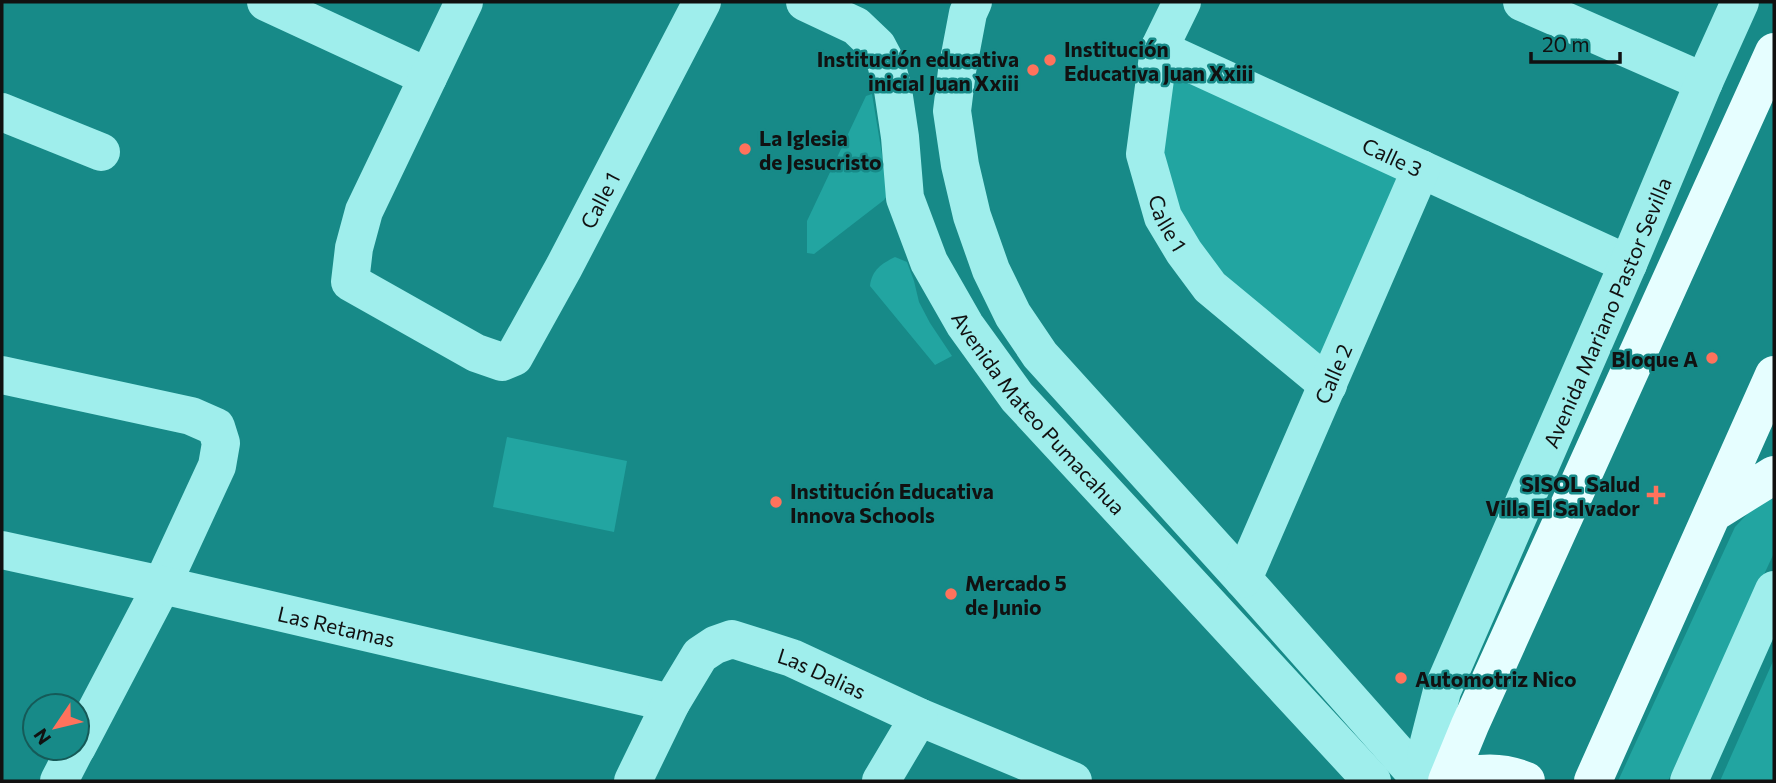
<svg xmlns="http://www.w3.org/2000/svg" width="1776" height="783" font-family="Commissioner,sans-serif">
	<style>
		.green { fill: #22a5a1 }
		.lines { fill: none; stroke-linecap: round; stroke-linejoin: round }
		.minor { stroke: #9feeec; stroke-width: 38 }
		.major { stroke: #e6feff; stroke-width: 38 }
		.poi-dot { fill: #ff725c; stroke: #178a88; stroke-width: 2.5 }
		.labels { text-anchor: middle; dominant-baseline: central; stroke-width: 5; stroke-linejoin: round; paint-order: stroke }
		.poi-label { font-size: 21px; font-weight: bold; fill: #111; stroke: #178a88; text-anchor: start }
		.street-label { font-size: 21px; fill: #111; stroke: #178a88 }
	</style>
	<rect width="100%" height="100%" fill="#178a88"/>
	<path class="green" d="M1171,68L1407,178L1323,363L1194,247L1160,159Z
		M872,94L887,185V196L884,200L814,254L807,253V221L866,96Z
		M895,257L907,262L914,281L919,302L930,323L952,356L935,365L870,286C872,270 881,264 895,257Z
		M507,437L627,461L614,532L493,507Z
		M1774,494V553L1668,781H1618L1735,527L1751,510Z
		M1774,659V781H1720Z"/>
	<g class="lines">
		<g class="minor">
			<path d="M266,2L428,77"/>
			<path id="s1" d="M464,2L364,211L354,248L350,282L476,353L502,362L514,357L564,267L702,2"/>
			<path id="s2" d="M805,2L856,26L877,46L886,63L893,90L900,137L905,198L929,262L965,325L1017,397L1372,781"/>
			<path d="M973,2L968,13L957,71L952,111L960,165L972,216L991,270L1013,315L1040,355L1243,579L1422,781"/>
			<path id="s3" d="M1182,2L1159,49L1145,154L1163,217L1184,252L1210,287L1328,385"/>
			<path d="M1522,2L1704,82"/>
			<path id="s4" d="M1159,49L1628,264"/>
			<path d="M2,112L101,152"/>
			<path d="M2,375L191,416L216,427L221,443L217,466L162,585L77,747"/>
			<path id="s5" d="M2,550L162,585L671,703"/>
			<path id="s6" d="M1243,579L1421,169"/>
			<path d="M59,781L76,748"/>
			<path id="s7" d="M633,781L671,703L700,655L715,645L732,639L792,658L919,717L1073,781"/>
			<path d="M881,781L919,717"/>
			<path id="s8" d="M1434,781L1426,754L1442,691L1628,264L1704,82L1740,2"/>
			<path d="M1689,781L1774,590"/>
		</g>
		<path class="major" d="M1713,513L1774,475
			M1447,781L1470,725L1774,52
			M1450,781C1475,772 1501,770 1526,781
			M1593,781L1774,375"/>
	</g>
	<g class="poi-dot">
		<circle cx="1050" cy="60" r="7"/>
		<circle cx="1033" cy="70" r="7"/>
		<circle cx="745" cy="149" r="7"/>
		<circle cx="1712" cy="358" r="7"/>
		<path d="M1652.5 484.5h7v7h7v7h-7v7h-7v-7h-7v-7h7z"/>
		<circle cx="776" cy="502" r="7"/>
		<circle cx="951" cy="594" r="7"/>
		<circle cx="1401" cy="678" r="7"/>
	</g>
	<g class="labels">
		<g class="poi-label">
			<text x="1064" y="48">Institución<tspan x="1064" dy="24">Educativa Juan Xxiii</tspan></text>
			<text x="1019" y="58" text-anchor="end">Institución educativa<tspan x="1019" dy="24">inicial Juan Xxiii</tspan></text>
			<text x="759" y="137">La Iglesia<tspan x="759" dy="24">de Jesucristo</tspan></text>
			<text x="1698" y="358" text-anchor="end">Bloque A</text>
			<text x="1640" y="483" text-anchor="end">SISOL Salud<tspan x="1640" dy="24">Villa El Salvador</tspan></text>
			<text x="790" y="490">Institución Educativa<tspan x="790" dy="24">Innova Schools</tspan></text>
			<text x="965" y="582">Mercado 5<tspan x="965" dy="24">de Junio</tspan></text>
			<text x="1415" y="678">Automotriz Nico</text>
		</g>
		<g class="street-label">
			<text stroke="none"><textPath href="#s4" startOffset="257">Calle 3</textPath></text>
			<text stroke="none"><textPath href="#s1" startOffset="668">Calle 1</textPath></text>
			<text stroke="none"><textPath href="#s3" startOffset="231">Calle 1</textPath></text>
			<text stroke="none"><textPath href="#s8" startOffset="506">Avenida Mariano Pastor Sevilla</textPath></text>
			<text stroke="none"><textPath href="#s6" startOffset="224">Calle 2</textPath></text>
			<text stroke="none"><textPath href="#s2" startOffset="497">Avenida Mateo Pumacahua</textPath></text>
			<text stroke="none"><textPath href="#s5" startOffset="343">Las Retamas</textPath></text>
			<text stroke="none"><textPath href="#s7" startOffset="275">Las Dalias</textPath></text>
		</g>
	</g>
	<rect width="1776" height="783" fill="none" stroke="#111111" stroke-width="7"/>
	<g transform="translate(56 727) rotate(235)"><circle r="33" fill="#178a88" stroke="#155a58" stroke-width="2"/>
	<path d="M0-5L12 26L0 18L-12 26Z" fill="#ff725c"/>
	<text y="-10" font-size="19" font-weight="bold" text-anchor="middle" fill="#111111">N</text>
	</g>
	<path d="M1531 52v10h89v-10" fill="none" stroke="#111111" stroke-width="3.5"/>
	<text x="1542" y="52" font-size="21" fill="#111111" stroke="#178a88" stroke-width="5" paint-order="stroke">20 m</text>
</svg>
